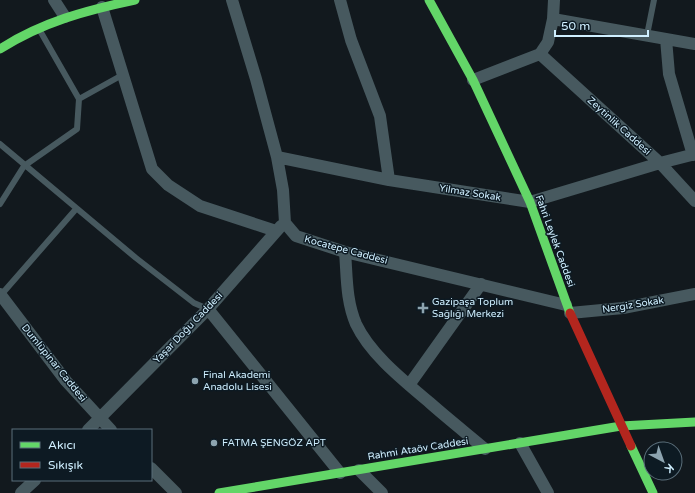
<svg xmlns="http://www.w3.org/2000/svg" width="695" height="493" font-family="'Varela Round',sans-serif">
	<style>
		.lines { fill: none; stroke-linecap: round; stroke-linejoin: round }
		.lane { stroke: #47595f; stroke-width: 6 }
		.street { stroke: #47595f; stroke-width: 12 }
		.fast { stroke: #63d668; stroke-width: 9 }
		.jam { stroke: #b3261e; stroke-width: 9 }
		.poi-dot { fill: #8da4b0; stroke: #0d1a23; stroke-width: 1.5 }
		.labels { text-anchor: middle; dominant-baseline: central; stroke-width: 3; stroke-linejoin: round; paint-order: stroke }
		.street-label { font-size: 10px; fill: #cfefff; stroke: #0d1a23 }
		.poi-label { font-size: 10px; fill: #cfefff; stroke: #0d1a23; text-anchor: start }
	</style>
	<rect width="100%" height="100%" fill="#12191e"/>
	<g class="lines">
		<path class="lane" d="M39,29L79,99
			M647,35L654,0
			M0,144L136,258L194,303L208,309
			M0,204L24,166L77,129L79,99L124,74
			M1,295L76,209"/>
		<path class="street" d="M54,0L65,17
			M232,0L256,79L277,157L283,190L285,223L296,236L345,252L566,305
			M340,0L351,40L380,116L389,180
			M102,7L152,169L168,185L200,206L276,231
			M553,19L695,44
			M666,39L669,74L693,155
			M540,54L660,163L695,201
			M540,54L548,42L553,19L554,0
			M473,80L540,54
			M277,157L389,180L530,202L660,163L695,154
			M345,252C347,276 346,301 356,324C370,354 403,380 429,402C447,418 466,433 485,449
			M0,294L66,381L111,430
			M208,309L340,473
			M570,313L623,308L695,294
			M409,385L481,284
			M88,430L208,309L281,226
			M520,443L548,493
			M151,468L176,493
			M359,470L382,493
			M21,493L35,480"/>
		<path class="fast" d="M429,0L473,80L530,202L570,313
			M0,49C42,22 87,10 135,0
			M631,446L653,493
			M219,493L621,426L695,422"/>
		<path class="jam" d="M570,313L631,446"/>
	</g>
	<g class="poi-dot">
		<path d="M421 302h4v4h4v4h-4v4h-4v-4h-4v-4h4z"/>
		<circle cx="195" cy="381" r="4"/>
		<circle cx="214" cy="443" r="4"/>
	</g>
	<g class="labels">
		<g class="street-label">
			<text transform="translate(619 126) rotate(42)">Zeytinlik Caddesi</text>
			<text transform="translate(470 193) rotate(9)">Yilmaz Sokak</text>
			<text transform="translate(555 241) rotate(70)">Fahri Leylek Caddesi</text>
			<text transform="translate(346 250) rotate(15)">Kocatepe Caddesi</text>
			<text transform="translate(633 305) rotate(-9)">Nergiz Sokak</text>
			<text transform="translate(188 328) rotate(-46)">Yaşar Doğu Caddesi</text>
			<text transform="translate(54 363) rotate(51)">Dumlüpinar Caddesi</text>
			<text transform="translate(418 449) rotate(-9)">Rahmi Ataöv Caddesi</text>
		</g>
		<g class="poi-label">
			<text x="432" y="302">Gazipaşa Toplum<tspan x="432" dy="12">Sağlığı Merkezi</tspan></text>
			<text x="203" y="375">Final Akademi<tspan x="203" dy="12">Anadolu Lisesi</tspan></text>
			<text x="222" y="443">FATMA ŞENGÖZ APT</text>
		</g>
	</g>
	<rect x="12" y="429" width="140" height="52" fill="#0d1a23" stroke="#5b6f7b"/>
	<rect x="20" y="442" width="20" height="6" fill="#63d668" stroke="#5b6f7b"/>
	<text x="48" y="449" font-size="12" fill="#cfefff">Akıcı</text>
	<rect x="20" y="462" width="20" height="6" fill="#b3261e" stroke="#5b6f7b"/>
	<text x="48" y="469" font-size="12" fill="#cfefff">Sıkışık</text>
	<g transform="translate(663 461) rotate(139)"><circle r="19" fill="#0d1a23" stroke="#5b6f7b"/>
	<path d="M0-3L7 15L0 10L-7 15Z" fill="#8da4b0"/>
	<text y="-6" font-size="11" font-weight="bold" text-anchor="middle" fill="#cfefff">K</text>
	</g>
	<path d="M555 30v6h93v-6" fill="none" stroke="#cfefff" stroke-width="2"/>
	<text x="561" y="30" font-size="12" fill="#cfefff" stroke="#0d1a23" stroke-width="3" paint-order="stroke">50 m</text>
</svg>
